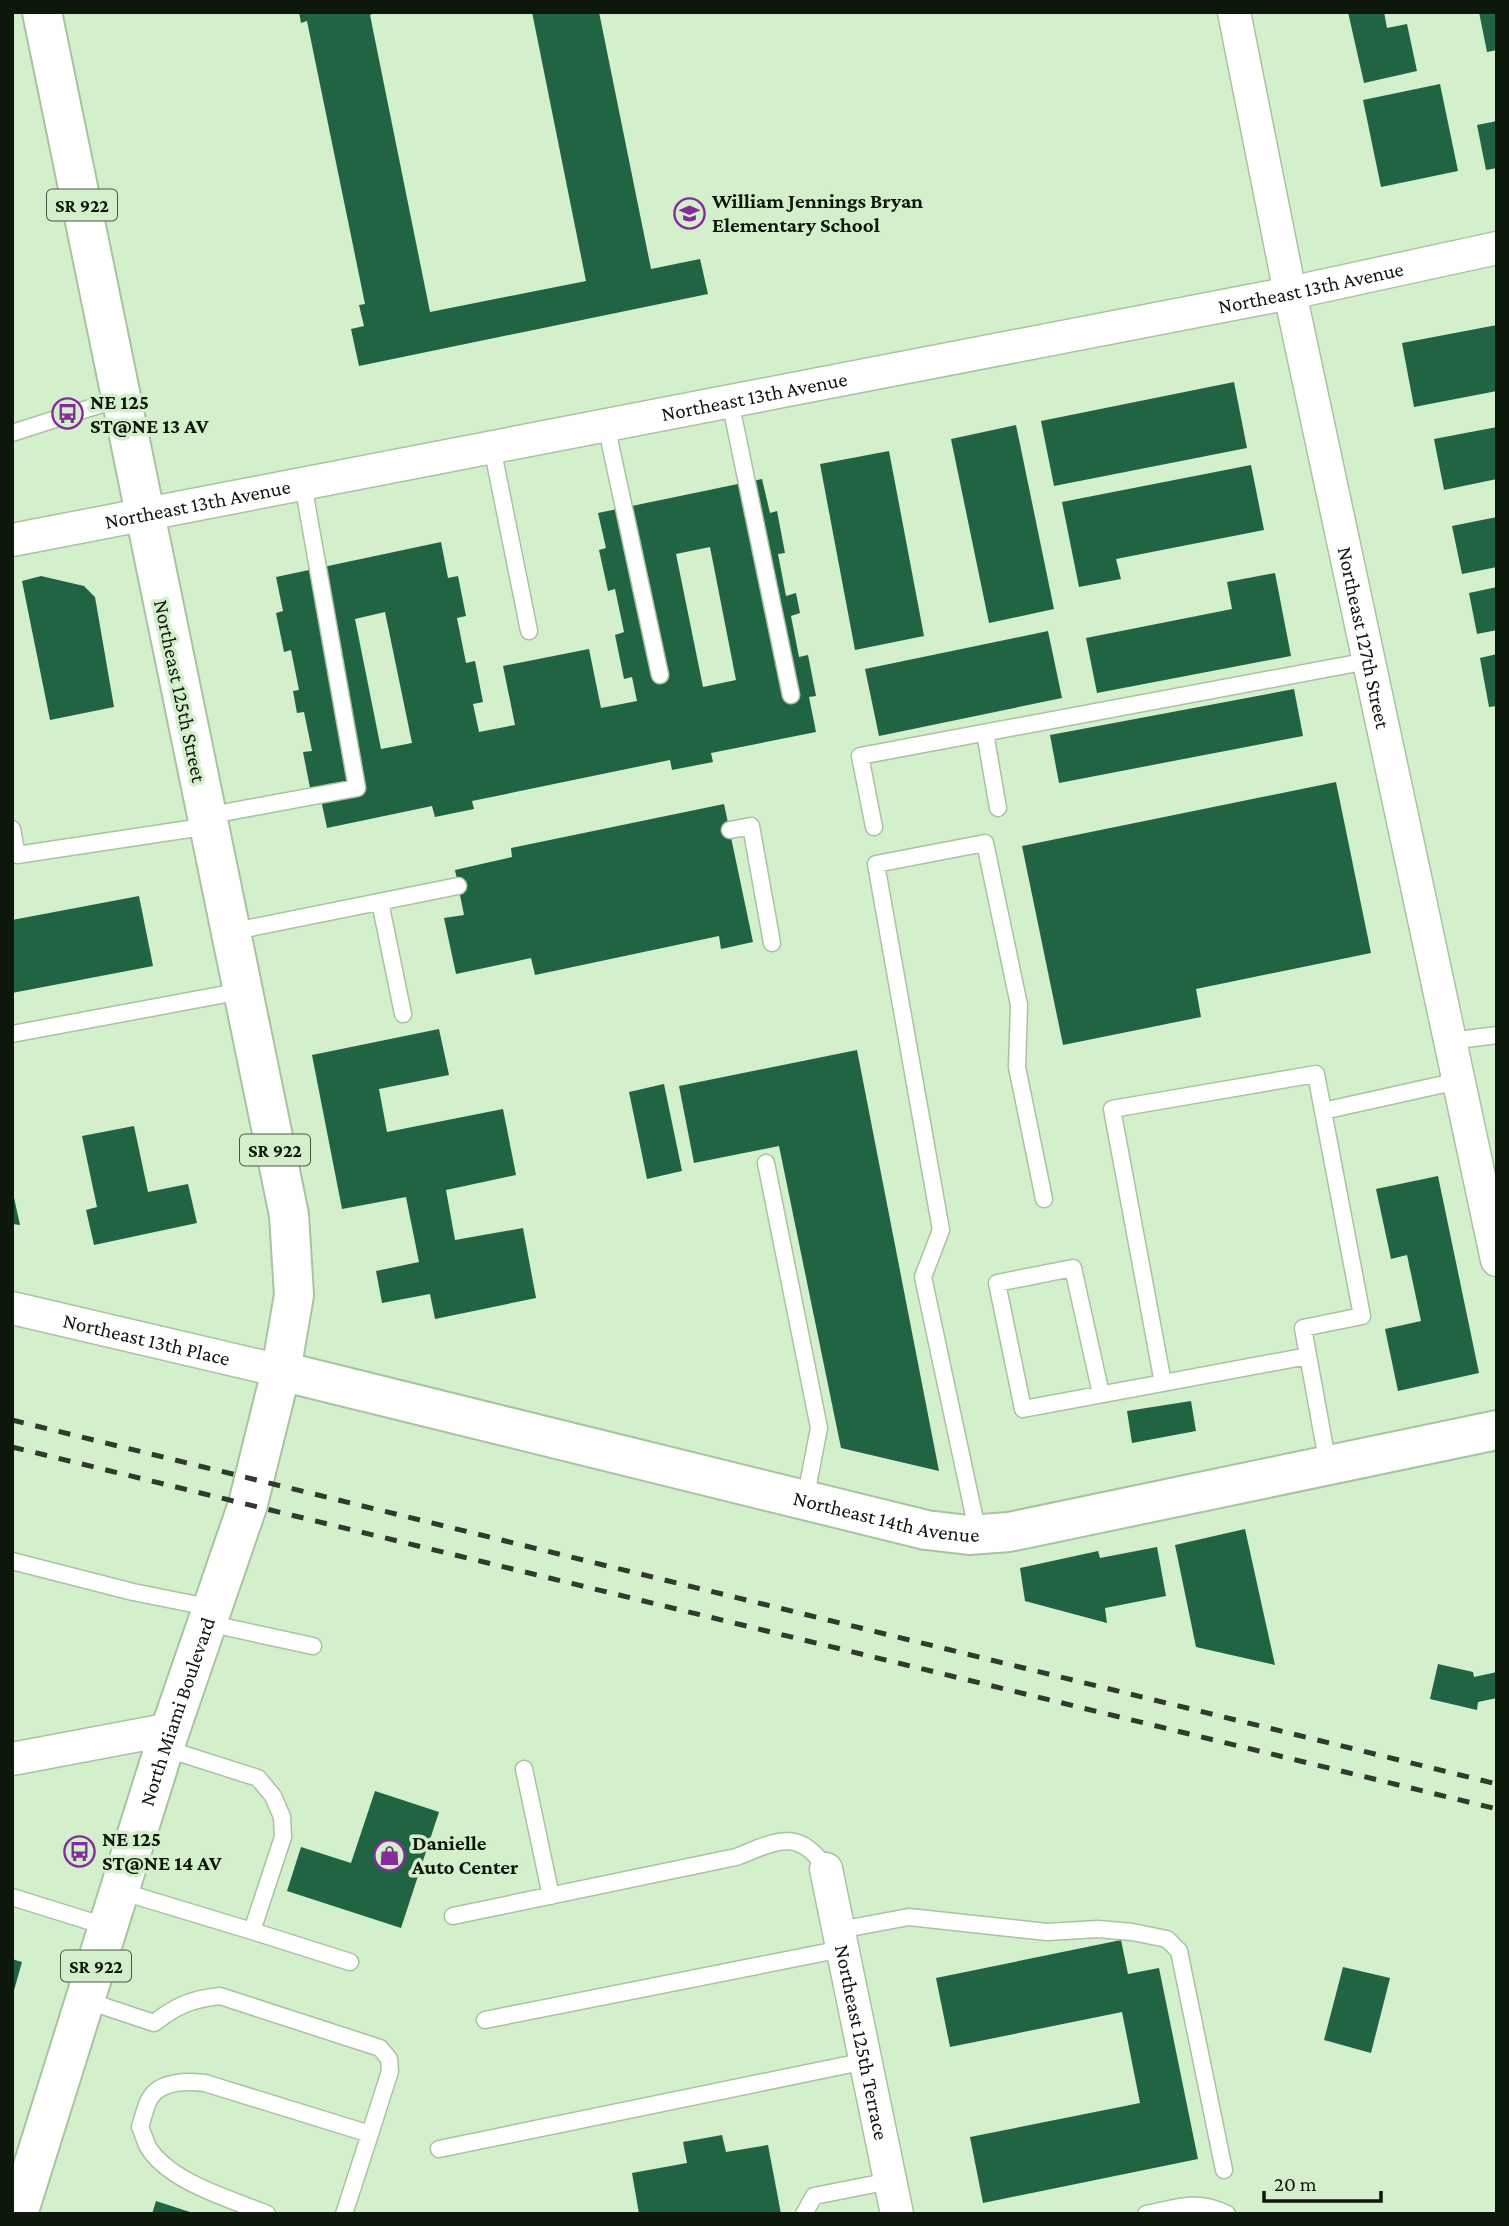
<svg xmlns="http://www.w3.org/2000/svg" width="1509" height="2226" font-family="'Crimson Pro',serif">
	<style>
		.building { fill: #216443; fill-rule: evenodd }
		.lines { fill: none; stroke-linecap: round; stroke-linejoin: round }
		.service-casing { stroke: #a9c3a2; stroke-width: 19 }
		.minor-casing { stroke: #a9c3a2; stroke-width: 35 }
		.tertiary-casing { stroke: #a9c3a2; stroke-width: 42 }
		.primary-casing { stroke: #a9c3a2; stroke-width: 42 }
		.service { stroke: #fff; stroke-width: 16 }
		.minor { stroke: #fff; stroke-width: 32 }
		.tertiary { stroke: #fff; stroke-width: 38 }
		.primary { stroke: #fff; stroke-width: 38 }
		.rail { stroke: #2f3b2c; stroke-width: 5; stroke-dasharray: 12 12; stroke-linecap: butt }
		.labels { text-anchor: middle; dominant-baseline: central; stroke-width: 7; stroke-linejoin: round; paint-order: stroke }
		.shield { fill: #d4efcc; stroke: #495846; stroke-width: 2 }
		.shield-label { font-size: 19px; font-weight: bold; fill: #0e170c }
		.poi-label { font-size: 21px; font-weight: bold; fill: #0e170c; stroke: #d4efcc; text-anchor: start }
		.street-label { font-size: 21px; fill: #0e170c; stroke: #d4efcc }
	</style>
	<rect width="100%" height="100%" fill="#d4efcc"/>
	<path class="building" d="M299,12H376L370,15L430,312L586,281L532,12H599L651,269L700,259L708,294L359,366L351,329L364,326L359,305L365,304L307,21L301,23Z
		M1348,12H1384L1387,28L1407,24L1417,71L1364,83Z
		M1479,12H1497V50L1487,52Z
		M1440,84L1458,171L1381,187L1363,100Z
		M1497,121V168L1486,170L1477,125Z
		M1497,325V391L1414,407L1402,343Z
		M1234,382L1247,448L1054,486L1041,421Z
		M1016,425L1054,609L989,623L951,439Z
		M1497,427V479L1444,490L1434,439Z
		M889,451L924,636L855,650L820,464Z
		M1251,465L1264,530L1116,559L1121,579L1079,587L1062,502Z
		M762,479L770,513L777,511L785,553L778,554L786,596L796,593L800,613L791,616L799,657L808,655L816,696L809,697L816,732L711,753L713,762L672,770L670,760L472,801L474,809L435,817L432,806L327,828L320,795L311,793L303,752L312,751L304,712L297,713L293,691L299,690L291,650L284,652L276,613L283,611L276,577L441,542L448,578L458,576L466,616L457,618L466,663L475,661L483,702L473,704L479,732L515,725L503,666L589,649L601,708L637,701L632,677L624,679L615,635L624,632L615,589L608,591L599,550L606,548L598,513ZM710,547L736,680L703,687L676,554ZM385,612L412,743L381,749L355,619Z
		M1497,517V567L1462,574L1452,526Z
		M1275,573L1291,656L1097,693L1086,638L1232,609L1227,582Z
		M41,576L84,586L95,597L114,707L50,720L22,581Z
		M1497,587V630L1477,634L1469,593Z
		M1048,631L1062,698L879,736L865,669Z
		M1497,654V706L1489,707L1480,658Z
		M1294,689L1303,736L1059,783L1050,735Z
		M1336,782L1371,953L1196,989L1201,1017L1063,1045L1022,846Z
		M724,804L753,942L721,949L719,936L535,975L531,958L456,974L444,918L464,915L455,870L512,857L511,848Z
		M139,896L153,966L12,993V920Z
		M439,1029L449,1075L379,1089L387,1132L503,1109L516,1175L446,1190L455,1240L523,1228L536,1298L435,1319L430,1294L382,1303L376,1271L419,1262L406,1197L342,1209L312,1055Z
		M857,1050L939,1471L841,1448L779,1146L694,1163L679,1086Z
		M664,1084L682,1171L647,1179L629,1092Z
		M134,1126L148,1192L188,1184L197,1223L94,1245L86,1210L97,1207L82,1136Z
		M1438,1176L1479,1373L1398,1391L1385,1329L1421,1321L1407,1255L1391,1259L1376,1189Z
		M13,1193L20,1225L12,1224Z
		M1191,1401L1196,1431L1132,1443L1127,1411Z
		M1245,1529L1275,1665L1196,1647L1175,1545Z
		M1157,1547L1166,1596L1105,1608L1107,1623L1025,1601L1020,1568L1098,1551L1100,1558Z
		M1438,1664L1473,1672L1474,1677L1497,1672V1698L1478,1702L1477,1710L1430,1699Z
		M375,1791L439,1812L401,1928L287,1891L301,1847L351,1863Z
		M1121,1940L1128,1974L1159,1968L1198,2159L983,2203L970,2137L1140,2103L1122,2012L950,2047L936,1978Z
		M12,1959L22,1962L13,1994H12Z
		M1343,1967L1390,1978L1371,2053L1324,2040Z
		M722,2135L726,2152L768,2145L781,2214H639L632,2173L687,2163L683,2142Z
		M156,2201L193,2213V2214H152Z"/>
	<g class="lines">
		<defs>
			<path id="service" d="M730,401L791,695
				M606,425L660,675
				M12,433L121,398
				M492,447L529,631
				M985,733L998,808
				M206,816L357,788L303,484
				M874,827L860,756L1368,661
				M12,829L17,855L209,826
				M730,830L751,826L772,943
				M380,902L403,1014
				M230,932L458,886
				M12,1034L242,991
				M1450,1041L1497,1035
				M766,1163L819,1428L805,1500
				M1308,1356L1163,1383L1112,1109L1316,1074L1323,1111
				M1101,1394L1073,1268L997,1283L1023,1409L1163,1383
				M1328,1465L1303,1328L1362,1316L1323,1111L1458,1081
				M978,1534L923,1277L941,1230L876,864L985,843L1019,1005L1017,1067L1044,1199
				M12,1561L133,1592L213,1608
				M207,1623L313,1646
				M524,1769L551,1896
				M120,1891L252,1931L283,1837L282,1817L273,1796L258,1778L164,1748
				M12,1897L108,1927
				M453,1916L736,1857C775,1842 799,1826 826,1869
				M839,1930L909,1917L1047,1932L1098,1929L1132,1932L1167,1939L1179,1951L1224,2170
				M252,1931L350,1962
				M85,2000L154,2023C176,2006 191,1999 220,1996L380,2048L389,2059L390,2071L370,2134
				M485,2020L842,1949
				M439,2149L866,2061
				M267,2214C231,2199 169,2182 148,2147C145,2141 143,2133 140,2127C143,2118 145,2108 149,2100C159,2081 187,2081 205,2083L370,2134L344,2214
				M804,2214L814,2196L890,2181
				M1146,2214C1177,2208 1197,2199 1227,2214"/>
			<g id="minor">
				<path id="s1" d="M1234,12L1290,293L1497,1260"/>
				<path id="s2" d="M12,540L1290,293L1497,248"/>
				<path id="s3" d="M12,1308L281,1371"/>
				<path d="M12,1759L171,1729"/>
				<path id="s4" d="M826,1869L897,2214"/>
			</g>
			<g id="tertiary">
				<path id="s5" d="M281,1371L926,1530L969,1535L1009,1532L1497,1430"/>
			</g>
			<g id="primary">
				<path id="s6" d="M18,2214L164,1748L248,1504L281,1371L294,1295L289,1215L42,12"/>
			</g>
		</defs>
		<use href="#service" class="service-casing"/>
		<use href="#minor" class="minor-casing"/>
		<use href="#tertiary" class="tertiary-casing"/>
		<use href="#primary" class="primary-casing"/>
		<use href="#service" class="service"/>
		<use href="#minor" class="minor"/>
		<use href="#tertiary" class="tertiary"/>
		<use href="#primary" class="primary"/>
		<path class="rail" d="M12,1420L1497,1784
			M12,1447L1497,1809"/>
	</g>
	<defs>
		<symbol id="school-ring" viewBox="-11 -11 22 22"><circle r="9.5" fill="#d4efcc" stroke="#832c9a" stroke-width="1.5"/><path d="M0-5L7-2L0 1L-7-2ZM-4 1L0 2.5L4 1V4Q0 6-4 4Z" fill="#832c9a"/></symbol>
		<symbol id="bus-ring" viewBox="-11 -11 22 22"><circle r="9.5" fill="#d4efcc" stroke="#832c9a" stroke-width="1.5"/><path d="M-5-6H5V4H4V6H2V4H-2V6H-4V4H-5ZM-3.5-4V0h7V-4ZM-3.5 1.2v1.5H-2V1.2ZM2 1.2v1.5H3.5V1.2Z" fill="#832c9a"/></symbol>
		<symbol id="shop-ring" viewBox="-11 -11 22 22"><circle r="9.5" fill="#d4efcc" stroke="#832c9a" stroke-width="1.5"/><path d="M-5-2.5h2.3a2.7 3.5 0 0 1 5.4 0H5L5.5 6h-11ZM-1.5-2.5h3a1.5 2.3 0 0 0-3 0Z" fill="#832c9a"/></symbol>
	</defs>
	<g fill-rule="evenodd">
		<use href="#school-ring" x="672" y="196" width="35" height="35"/>
		<use href="#bus-ring" x="50" y="396" width="35" height="35"/>
		<use href="#bus-ring" x="62" y="1834" width="35" height="35"/>
		<use href="#shop-ring" x="372" y="1838" width="35" height="35"/>
	</g>
	<g class="labels">
		<g class="shield">
			<rect x="47" y="189.5" width="70" height="31" rx="5"/>
			<rect x="240" y="1134.5" width="70" height="31" rx="5"/>
			<rect x="61" y="1950.5" width="70" height="31" rx="5"/>
		</g>
		<g class="shield-label">
			<text x="82" y="205">SR 922</text>
			<text x="275" y="1150">SR 922</text>
			<text x="96" y="1966">SR 922</text>
		</g>
		<g class="poi-label">
			<text x="712" y="201">William Jennings Bryan<tspan x="712" dy="24">Elementary School</tspan></text>
			<text x="90" y="402">NE 125<tspan x="90" dy="24">ST@NE 13 AV</tspan></text>
			<text x="102" y="1839">NE 125<tspan x="102" dy="24">ST@NE 14 AV</tspan></text>
			<text x="412" y="1843">Danielle<tspan x="412" dy="24">Auto Center</tspan></text>
		</g>
		<g class="street-label">
			<text stroke="none"><textPath href="#s2" startOffset="1323">Northeast 13th Avenue</textPath></text>
			<text stroke="none"><textPath href="#s2" startOffset="756">Northeast 13th Avenue</textPath></text>
			<text stroke="none"><textPath href="#s2" startOffset="189">Northeast 13th Avenue</textPath></text>
			<text stroke="none"><textPath href="#s1" startOffset="639">Northeast 127th Street</textPath></text>
			<text transform="translate(180 691) rotate(78)">Northeast 125th Street</text>
			<text stroke="none"><textPath href="#s3" startOffset="138">Northeast 13th Place</textPath></text>
			<text stroke="none"><textPath href="#s5" startOffset="623">Northeast 14th Avenue</textPath></text>
			<text stroke="none"><textPath href="#s6" startOffset="527">North Miami Boulevard</textPath></text>
			<text stroke="none"><textPath href="#s4" startOffset="177">Northeast 125th Terrace</textPath></text>
		</g>
	</g>
	<rect width="1509" height="2226" fill="none" stroke="#0e170c" stroke-width="28"/>
	<path d="M1264 2191v10h117v-10" fill="none" stroke="#0e170c" stroke-width="3.5"/>
	<text x="1274" y="2191" font-size="21" fill="#0e170c" stroke="#d4efcc" stroke-width="5" paint-order="stroke">20 m</text>
</svg>
